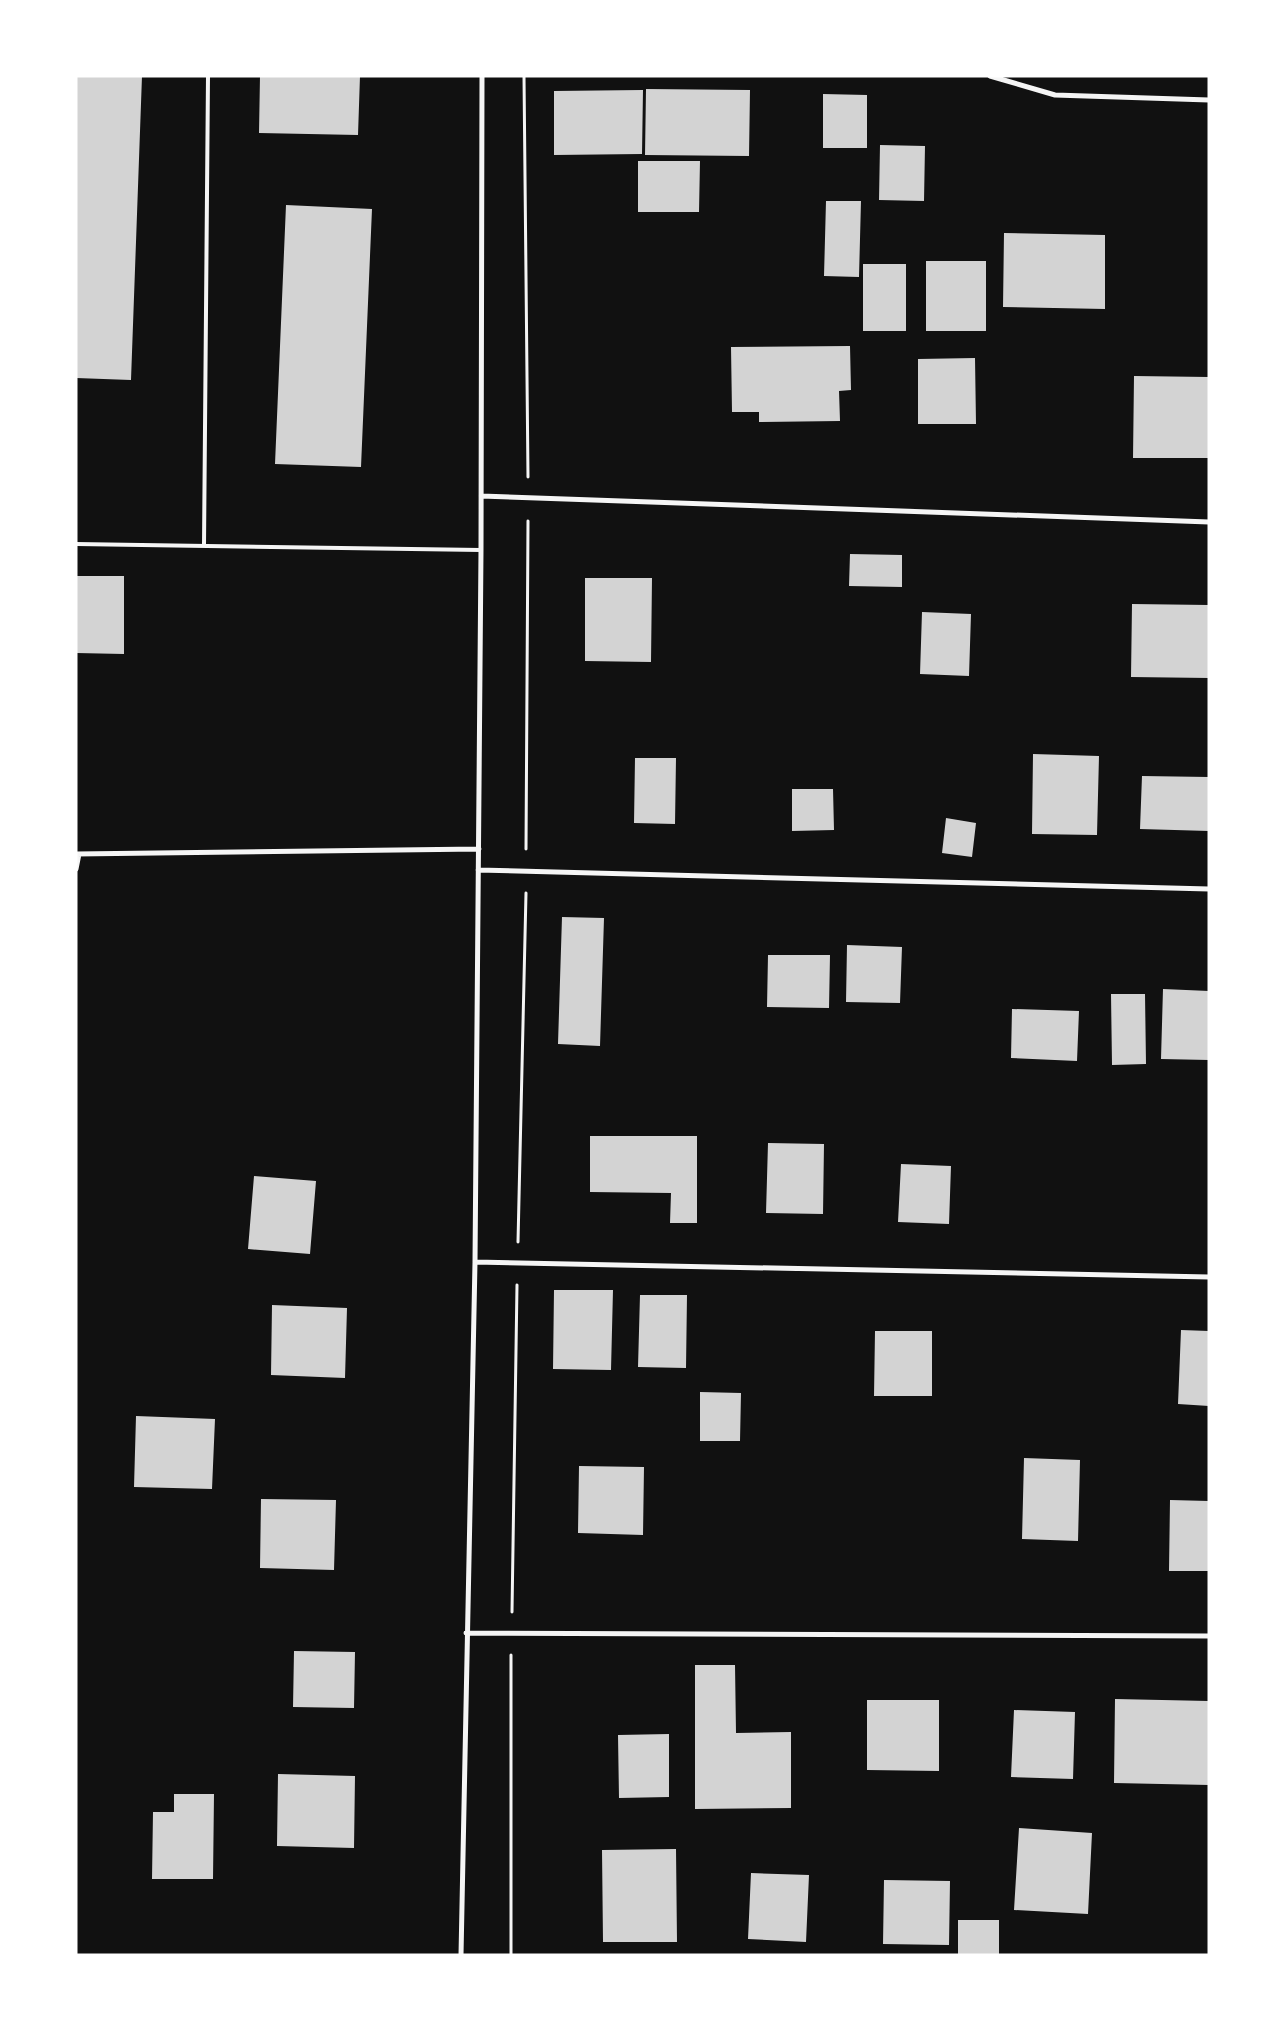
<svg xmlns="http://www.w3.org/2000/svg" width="1285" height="2031" font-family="Arial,sans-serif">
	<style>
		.building { fill: #d3d3d3 }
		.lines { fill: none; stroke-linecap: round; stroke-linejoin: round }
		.path { stroke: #f5f5f5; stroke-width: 3 }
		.service { stroke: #f5f5f5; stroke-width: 4 }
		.minor { stroke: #f5f5f5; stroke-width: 5 }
	</style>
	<rect width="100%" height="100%" fill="#111"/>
	<path class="building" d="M76,76H142L131,380L76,378Z
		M260,76H360L358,135L259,133Z
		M646,89L750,90L749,156L645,155Z
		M643,90L642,154L554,155V91Z
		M823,94L867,95V148H823Z
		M880,145L925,146L924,201L879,200Z
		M638,161H700L699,212H638Z
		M826,201H861L859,277L824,276Z
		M286,205L372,209L361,467L275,464Z
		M1004,233L1105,235V309L1003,307Z
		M926,261H986V331H926Z
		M863,264H906V331H863Z
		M850,346L851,390L839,391L840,421L759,422V412H732L731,347Z
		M975,358L976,424H918V359Z
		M1134,376L1209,377V458H1133Z
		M850,554L902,555V587L849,586Z
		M76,576H124V654L76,653Z
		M585,578H652L651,662L585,661Z
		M1132,604L1209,605V678L1131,677Z
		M922,612L971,614L969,676L920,674Z
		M1033,754L1099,756L1097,835L1032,834Z
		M635,758H676L675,824L634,823Z
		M1142,776L1209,777V831L1140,829Z
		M792,789H833L834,830L792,831Z
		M946,818L976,823L972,857L942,853Z
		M562,917L604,918L600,1046L558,1044Z
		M847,945L902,947L900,1003L846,1002Z
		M768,955H830L829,1008L767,1007Z
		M1163,989L1209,991V1060L1161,1059Z
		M1111,994H1145L1146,1064L1112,1065Z
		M1012,1009L1079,1011L1077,1061L1011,1058Z
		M590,1136H697V1223H670L671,1193L590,1192Z
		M768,1143L824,1144L823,1214L766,1213Z
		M901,1164L951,1166L949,1224L898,1222Z
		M254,1176L316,1181L310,1254L248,1249Z
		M554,1290H613L611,1370L553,1369Z
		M640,1295H687L686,1368L638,1367Z
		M272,1305L347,1308L345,1378L271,1375Z
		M1181,1330L1209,1331V1406L1178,1404Z
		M875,1331H932V1396H874Z
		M700,1392L741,1393L740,1441H700Z
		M136,1416L215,1419L212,1489L134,1487Z
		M1024,1458L1080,1460L1078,1541L1022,1539Z
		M579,1466L644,1467L643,1535L578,1533Z
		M261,1499L336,1500L334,1570L260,1568Z
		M1170,1500L1209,1501V1571H1169Z
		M294,1651L355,1652L354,1708L293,1707Z
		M695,1665H735L736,1733L791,1732V1808L695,1809Z
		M1115,1699L1209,1701V1785L1114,1783Z
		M867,1700H939V1771L867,1770Z
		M1014,1710L1075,1712L1073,1779L1011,1777Z
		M669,1734V1797L619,1798L618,1735Z
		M278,1774L355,1776L354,1848L277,1846Z
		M174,1794H214L213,1879H152L153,1812H174Z
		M1019,1828L1092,1833L1088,1914L1014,1910Z
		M676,1849L677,1942H603L602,1850Z
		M751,1873L809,1875L806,1942L748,1939Z
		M884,1880L950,1881L949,1945L883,1944Z
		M958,1920H999V1955H958Z"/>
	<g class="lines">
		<path class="path" d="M524,76L528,477
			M526,849L528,521
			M518,1242L526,893
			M512,1612L517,1285
			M511,1955V1655"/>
		<path class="service" d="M76,544L481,550
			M204,546L208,76"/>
		<path class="minor" d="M990,76L1055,95L1209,100
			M481,496L1209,522
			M76,854L479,849
			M76,869L79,854
			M478,870L1209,889
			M475,1262L1209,1277
			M466,1633L1209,1636
			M461,1955L475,1262L481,550L482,76"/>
	</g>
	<rect width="1285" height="2031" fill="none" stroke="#ffffff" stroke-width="155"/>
</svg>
